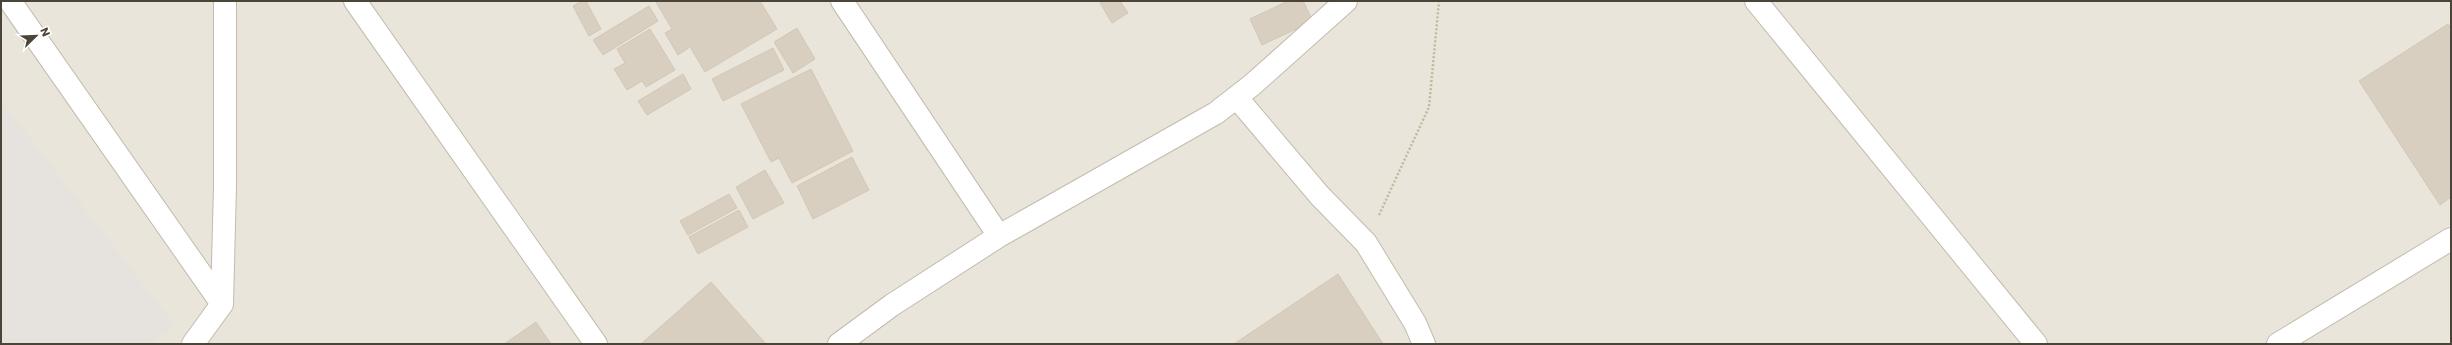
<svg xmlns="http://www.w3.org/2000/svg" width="2452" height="345" font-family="Poppins,sans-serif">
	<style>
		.residential { fill: #eae5da }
		.industrial { fill: #e6e2dd }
		.building { fill: #d8cfc1; stroke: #d3c7b4 }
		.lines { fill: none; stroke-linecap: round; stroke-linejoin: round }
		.minor-casing { stroke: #c2bbae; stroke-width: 24 }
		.path { stroke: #c4b79f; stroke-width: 2.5; stroke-dasharray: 2 2; stroke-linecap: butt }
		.minor { stroke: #fff; stroke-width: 22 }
	</style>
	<rect width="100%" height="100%" fill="#f6f3ec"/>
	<path class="residential" d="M1,1H2451V344H1Z"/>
	<path class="industrial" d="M1,101L175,326L152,344H1Z"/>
	<path class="building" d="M582,1H586L601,29L589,36L573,6Z
		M658,1H760L777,29L705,72L690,47L678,55L665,33L672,29L656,2Z
		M1103,1H1120L1128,13L1112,23L1100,3Z
		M1288,1H1303L1313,21L1262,45L1250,19Z
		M649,6L658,21L603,55L593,40Z
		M2448,24L2451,29V197L2440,205L2359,81Z
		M797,28L815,59L793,73L774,42Z
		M650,29L675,70L646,87L642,81L627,90L614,69L625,63L617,49Z
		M773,48L784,70L723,101L712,79Z
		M811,69L853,151L792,183L779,158L771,162L741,104Z
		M683,74L691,89L647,115L638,101Z
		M852,157L869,190L813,219L797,186Z
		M765,170L784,203L753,219L736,187Z
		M729,194L737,208L688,235L680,221Z
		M739,210L748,227L698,254L689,237Z
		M1338,274L1383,344H1234Z
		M711,282L766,344H641Z
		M536,322L551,344H504Z"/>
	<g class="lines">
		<defs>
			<path id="minor" d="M10,1L222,304
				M355,1L596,344
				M842,1L999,236
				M1756,1L2036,344
				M1237,98L1320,196L1366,243L1415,323L1424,344
				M193,344L222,304L225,186V1
				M839,344L892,305L999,236L1216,113L1252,85L1346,1
				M2278,344L2451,239"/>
		</defs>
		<use href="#minor" class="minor-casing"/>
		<path class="path" d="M1379,215L1429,107L1439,1"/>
		<use href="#minor" class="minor"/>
	</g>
	<rect width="2452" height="345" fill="none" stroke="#4b4439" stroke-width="4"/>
	<g transform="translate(36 36) rotate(67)" stroke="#ffffff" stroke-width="3" paint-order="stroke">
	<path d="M0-3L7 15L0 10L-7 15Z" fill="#4b4439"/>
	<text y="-6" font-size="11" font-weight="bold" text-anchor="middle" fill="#4b4439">N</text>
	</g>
</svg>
